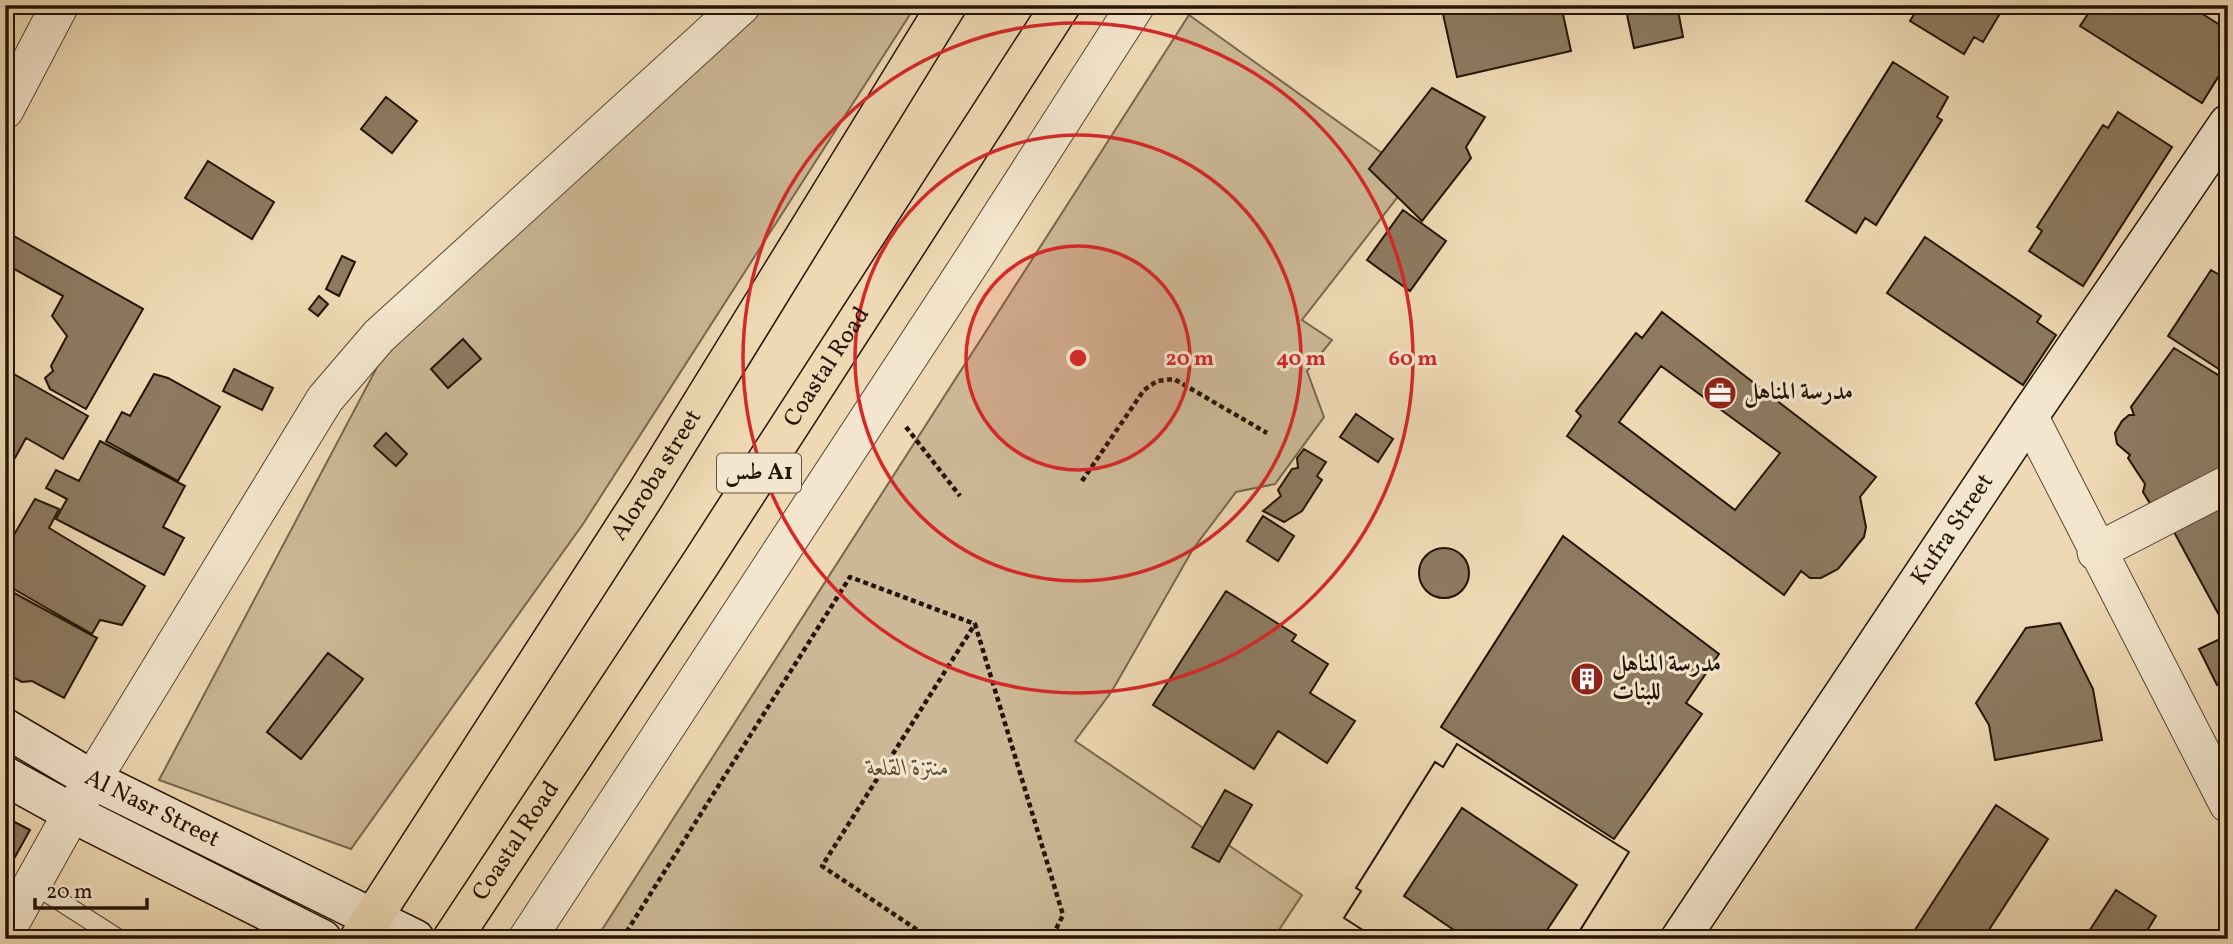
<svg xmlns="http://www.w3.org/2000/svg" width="2233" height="944" font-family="Vollkorn,Amiri,serif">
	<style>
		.green { fill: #ccb896; stroke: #78664e; stroke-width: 2 }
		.building { fill: #8d7a60; stroke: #241406; stroke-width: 2; fill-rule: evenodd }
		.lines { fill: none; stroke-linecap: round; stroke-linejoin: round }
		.lane-casing { stroke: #564532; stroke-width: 20 }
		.street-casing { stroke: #564532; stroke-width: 39 }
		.secondary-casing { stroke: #241406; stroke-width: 41 }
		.highway-casing { stroke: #241406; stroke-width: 41 }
		.path { stroke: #241406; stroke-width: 4.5; stroke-dasharray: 5 3.5; stroke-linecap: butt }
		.lane { stroke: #f4e6ce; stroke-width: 18 }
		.street { stroke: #f4e6ce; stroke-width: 37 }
		.secondary { stroke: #f4e6ce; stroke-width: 38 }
		.highway { stroke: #eed9b4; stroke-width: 38 }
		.ring { fill: none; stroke: #d62828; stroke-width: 3.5 }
		.labels { text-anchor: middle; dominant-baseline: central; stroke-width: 6; stroke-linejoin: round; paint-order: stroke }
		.shield { fill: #f4e6ce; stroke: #625342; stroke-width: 2 }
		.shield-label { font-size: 23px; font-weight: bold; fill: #241406 }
		.street-label { font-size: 24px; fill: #241406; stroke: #f4e6ce }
		.poi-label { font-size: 24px; font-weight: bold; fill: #241406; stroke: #f4e6ce; text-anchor: start }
		.park-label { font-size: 24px; font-style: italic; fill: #5f4d38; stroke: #f4e6ce }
		.centre { fill: #d62828; stroke: #f4e6ce; stroke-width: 3.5 }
		.ring-label { font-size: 21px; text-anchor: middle; font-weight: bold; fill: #d62828; stroke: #f4e6ce; stroke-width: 6; stroke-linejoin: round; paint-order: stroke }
	</style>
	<rect width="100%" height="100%" fill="#eed9b4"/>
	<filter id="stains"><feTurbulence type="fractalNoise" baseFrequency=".00286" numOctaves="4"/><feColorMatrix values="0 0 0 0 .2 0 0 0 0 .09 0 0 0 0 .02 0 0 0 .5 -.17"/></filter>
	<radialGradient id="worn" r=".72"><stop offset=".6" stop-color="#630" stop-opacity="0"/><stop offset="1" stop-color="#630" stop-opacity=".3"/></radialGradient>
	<path class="green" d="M752,5H916L583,524L351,849L159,780L384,354Z
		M1189,15L1414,176L1302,320L1332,340L1307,371L1324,417L1275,484L1236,492L1193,549L1112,691L1075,741L1302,895L1273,939H596Z"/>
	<path class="building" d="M1441,5H1561L1571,51L1457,77Z
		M1625,5H1677L1683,37L1634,48Z
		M1920,5H2005L1983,42L1974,37L1964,54L1910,21Z
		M2074,5H2188L2228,30V61L2202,103L2080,26L2088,14Z
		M1893,62L1948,97L1937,117L1942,120L1876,225L1865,218L1856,233L1806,201Z
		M1432,88L1485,117L1466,147L1471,158L1422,221L1369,169Z
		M386,97L417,121L392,153L361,129Z
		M2118,112L2172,147L2083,286L2029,251L2042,231L2037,227L2103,125L2108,128Z
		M208,161L274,202L252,239L185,198Z
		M1403,210L1446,241L1410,291L1367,260Z
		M5,231L143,309L86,409L50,389L45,378L53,371L51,366L67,336L52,316L63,296L5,264Z
		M1925,237L2041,316L2037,322L2056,335L2023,385L1887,293Z
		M342,256L355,262L339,296L326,289Z
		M2211,270L2228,280V375L2168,336Z
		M319,296L328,304L318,316L309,309Z
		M1662,312L1876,477L1860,497L1866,527L1864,537L1838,569L1821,578H1810L1801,571L1784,595L1567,436L1581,416L1576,411L1636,333L1642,338ZM1661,366L1780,453L1735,510L1619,422Z
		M463,339L481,359L448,388L431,369Z
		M2174,348L2228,381V475L2151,505L2143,492L2145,484L2128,458L2130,455L2117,444L2115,433L2122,421L2129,415H2134L2131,407Z
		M5,369L88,416L63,459L26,438L15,458L5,453Z
		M234,369L273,388L262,410L223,391Z
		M154,374L168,378L220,407L178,481L106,441L122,412L130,416Z
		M1356,414L1393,439L1378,462L1340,437Z
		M386,433L407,454L396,466L374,446Z
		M100,441L185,486L163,527L184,538L164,575L56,519L67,499L46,488L56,470L79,481Z
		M1304,449L1326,462L1317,476L1322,480L1302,511L1284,522L1263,511L1281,496L1278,490L1292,469L1298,468L1297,458Z
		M35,499L59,509L49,528L145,586L122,625L100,620L92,634L5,584V550Z
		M2228,503V626L2226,628L2174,532Z
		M1263,516L1294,536L1278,561L1247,541Z
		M1563,536L1719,654L1686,703L1702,714L1614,839L1441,727Z
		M1419 573a25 25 0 1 1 50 0a25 25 0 1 1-50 0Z
		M5,588L97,638L64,698L32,681L22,682L5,673Z
		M1226,591L1296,635L1292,641L1328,664L1310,693L1355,721L1327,763L1278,731L1254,769L1153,705Z
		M2060,623L2093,689L2102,740L1995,760L1989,725L1976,703L2026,628Z
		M2228,635V680L2217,685L2199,649Z
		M328,653L363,679L301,759L267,732Z
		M1457,744L1629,852L1579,932L1589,939H1377L1344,918L1361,891L1356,888L1435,762L1443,767Z
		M1457,744L1629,852L1579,932L1589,939H1541L1577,885L1462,808L1404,896L1467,939H1377L1344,918L1361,891L1356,888L1435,762L1443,767Z
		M1225,790L1252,805L1219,862L1192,847Z
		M1996,805L2048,839L1983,939H1909Z
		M5,817L30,830L5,875Z
		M2116,890L2156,916L2142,939H2084Z"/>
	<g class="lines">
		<defs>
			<path id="lane" d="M33,884L119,939"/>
			<path id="street" d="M5,110L60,5
				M2029,416L2228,804
				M2096,552L2228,484
				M5,933L72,813L325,399L379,336L742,5
				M527,939L975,256L1136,5"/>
			<g id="secondary">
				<path id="s1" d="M5,728L93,780L415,939"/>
				<path d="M5,776L72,813L322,939"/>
				<path id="s2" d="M1680,939L2029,416L2228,124"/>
			</g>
			<g id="highway">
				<path id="s3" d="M359,939L646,494L947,5"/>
				<path id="s4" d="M452,939L701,563L1061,5"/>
			</g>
		</defs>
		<use href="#lane" class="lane-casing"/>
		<use href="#street" class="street-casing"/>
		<use href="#secondary" class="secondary-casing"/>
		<use href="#highway" class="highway-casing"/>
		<path class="path" d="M906,427L960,496
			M1082,481L1144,390L1157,381L1174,379L1267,433
			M622,939L850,577L975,624L1063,915L1051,939
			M910,939L915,929
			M931,939L822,866L975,624"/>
		<use href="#lane" class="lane"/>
		<use href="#street" class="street"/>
		<use href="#secondary" class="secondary"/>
		<use href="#highway" class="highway"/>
	</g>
	<circle cx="1078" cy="358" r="112" fill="#d62828" fill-opacity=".12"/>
	<g class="ring">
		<circle cx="1078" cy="358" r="112"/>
		<circle cx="1078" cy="358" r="223"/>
		<circle cx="1078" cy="358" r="335"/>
	</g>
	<defs>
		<symbol id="office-disc" viewBox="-11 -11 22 22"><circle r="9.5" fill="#8f2418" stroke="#f4e6ce"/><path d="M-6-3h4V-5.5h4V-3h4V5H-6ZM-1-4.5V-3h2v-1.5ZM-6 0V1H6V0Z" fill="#fff"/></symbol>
		<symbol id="building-disc" viewBox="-11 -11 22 22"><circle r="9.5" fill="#8f2418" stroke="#f4e6ce"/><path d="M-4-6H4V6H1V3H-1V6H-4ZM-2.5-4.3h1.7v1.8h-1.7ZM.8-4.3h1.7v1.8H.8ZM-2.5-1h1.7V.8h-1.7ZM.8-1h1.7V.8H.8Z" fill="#fff"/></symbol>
	</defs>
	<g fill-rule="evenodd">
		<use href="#office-disc" x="1701" y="374" width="38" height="38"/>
		<use href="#building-disc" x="1568" y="660" width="38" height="38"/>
	</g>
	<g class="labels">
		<rect class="shield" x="717" y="453.5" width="84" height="39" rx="5"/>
		<g class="shield-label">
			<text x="759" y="473">طس A1</text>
		</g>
		<g class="street-label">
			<text stroke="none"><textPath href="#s4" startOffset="684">Coastal Road</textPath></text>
			<text stroke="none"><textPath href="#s3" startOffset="551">Aloroba street</textPath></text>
			<text stroke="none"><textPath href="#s2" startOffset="492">Kufra Street</textPath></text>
			<text stroke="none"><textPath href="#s1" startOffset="168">Al Nasr Street</textPath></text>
			<text stroke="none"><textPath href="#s4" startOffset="117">Coastal Road</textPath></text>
		</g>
		<g class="poi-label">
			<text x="1744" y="393">مدرسة المناهل</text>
			<text x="1612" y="665">مدرسة المناهل<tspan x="1612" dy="28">للبنات</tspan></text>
		</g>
		<g class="park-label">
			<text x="908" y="769">منتزة القلعة</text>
		</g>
	</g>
	<circle cx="1078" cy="358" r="10" class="centre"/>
	<g class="ring-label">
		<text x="1190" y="365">20 m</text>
		<text x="1301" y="365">40 m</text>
		<text x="1413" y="365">60 m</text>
	</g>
	<rect width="2233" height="944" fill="none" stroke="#eed9b4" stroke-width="28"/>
	<rect x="7" y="7" width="2219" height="930" fill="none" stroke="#241406" stroke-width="3.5"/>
	<rect x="14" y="14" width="2205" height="916" fill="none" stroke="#241406" stroke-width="2"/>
	<path d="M35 898v10h112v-10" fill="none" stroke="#241406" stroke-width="3.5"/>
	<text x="46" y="898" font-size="21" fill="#241406" stroke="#f4e6ce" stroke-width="5" paint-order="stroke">20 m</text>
	<rect width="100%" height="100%" filter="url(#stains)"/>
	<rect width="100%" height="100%" fill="url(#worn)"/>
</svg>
